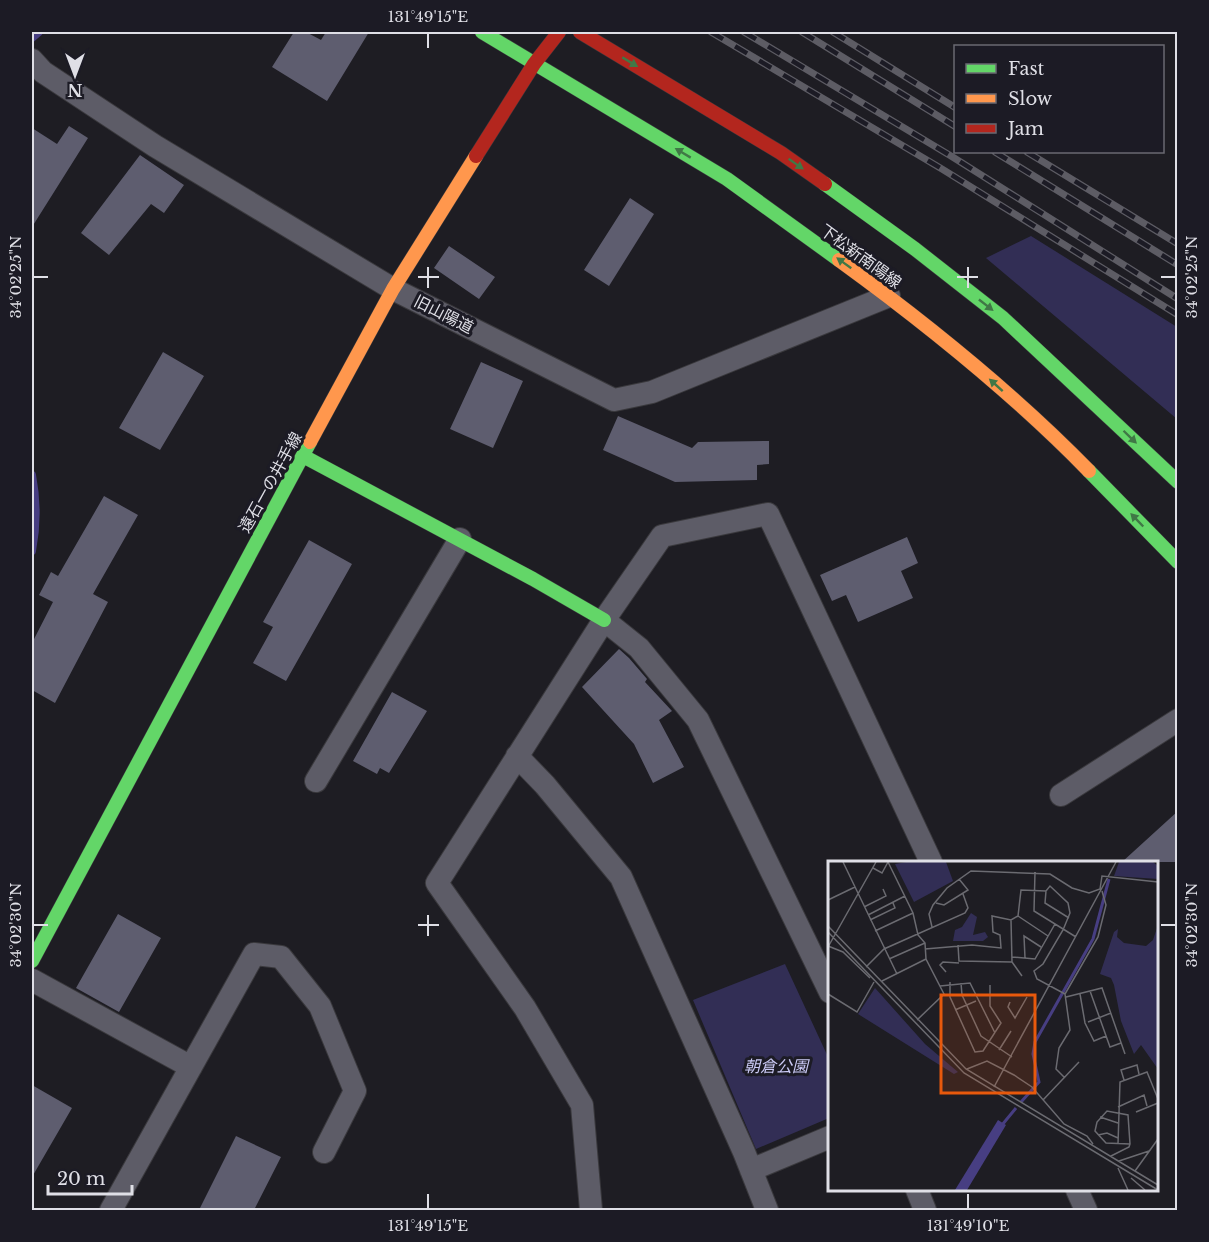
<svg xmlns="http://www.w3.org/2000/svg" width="1209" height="1242" font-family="'Libre Baskerville','Noto Sans JP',serif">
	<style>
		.green { fill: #322e55 }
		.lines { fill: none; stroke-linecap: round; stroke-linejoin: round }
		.stream { stroke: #473e82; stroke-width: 8 }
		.building { fill: #5e5d6f }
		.street-casing { stroke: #3a393d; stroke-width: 24 }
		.fast-casing { stroke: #3a393d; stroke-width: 15 }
		.slow-casing { stroke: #3a393d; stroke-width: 15 }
		.jam-casing { stroke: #3a393d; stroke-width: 15 }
		.street { stroke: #5d5c67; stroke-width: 22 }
		.fast { stroke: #63d668; stroke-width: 14 }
		.slow { stroke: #ff974d; stroke-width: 14 }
		.jam { stroke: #b3261e; stroke-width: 14 }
		.rail-casing { stroke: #5d5c64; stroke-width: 7 }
		.rail { stroke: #1c1b25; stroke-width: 4.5; stroke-dasharray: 14; stroke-linecap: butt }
		.oneway { fill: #407846 }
		.ticks { fill: none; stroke: #dfdfe6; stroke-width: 2 }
		.labels { text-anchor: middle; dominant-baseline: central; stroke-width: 6; stroke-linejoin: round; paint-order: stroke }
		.street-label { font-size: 16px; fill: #dfdfe6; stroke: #1c1b25 }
		.park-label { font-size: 16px; font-style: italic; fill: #cac9f4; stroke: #1c1b25 }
		.inset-river { fill: none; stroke: #473e82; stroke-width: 3 }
		.inset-road { fill: none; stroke: #6b6b71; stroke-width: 1.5 }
		.view { fill: #e8590c; fill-opacity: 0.15; stroke: #e8590c; stroke-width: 3 }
		.inset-edge { fill: none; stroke: #dfdfe6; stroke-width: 3 }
		.neatline { fill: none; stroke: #dfdfe6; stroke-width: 2 }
		.ticks-label { font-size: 15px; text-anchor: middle; fill: #dfdfe6 }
	</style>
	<rect width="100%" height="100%" fill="#1e1d23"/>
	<path class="green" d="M1031,236L1177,327V419L986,258Z
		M785,964L829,1059V1118L756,1149L693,1000Z"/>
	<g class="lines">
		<path class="stream" d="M32,38L39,32
			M32,475C37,501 37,525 32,551"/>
	</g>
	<path class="building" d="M294,32H306L321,40L326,32H369L327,101L272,67Z
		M69,126L88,138L32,227V128L57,144Z
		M140,155L184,185L164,213L151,204L109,255L81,233Z
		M630,198L654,214L609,286L584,270Z
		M449,246L495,277L479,299L434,268Z
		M163,352L204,376L160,450L119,428Z
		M481,362L523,381L493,448L450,429Z
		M618,416L692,448L698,442L769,441V464L757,465V480L675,482L603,450Z
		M104,496L138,515L93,594L108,602L55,703L32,690V643L53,602L39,595L51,572L58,576Z
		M907,537L918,563L901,571L913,598L858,622L846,595L832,601L820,575Z
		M309,540L352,564L286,681L253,663L273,627L263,622Z
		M619,649L629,658L647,679L645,682L672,711L659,720L684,767L653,783L634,744L582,687Z
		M392,692L427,711L389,773L380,768L377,774L353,761Z
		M1178,811V862H1122Z
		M118,914L161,938L119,1012L76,988Z
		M32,1085L72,1108L32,1177Z
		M236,1136L281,1157L254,1210H199Z"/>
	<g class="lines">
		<defs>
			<path id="street" d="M32,60L43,72L155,146L393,289L614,400L652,392L889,296
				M604,620L639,648L698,720L830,992
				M517,756L545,785L621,877L744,1152L767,1210
				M316,781L460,539
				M1061,795L1178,720
				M32,980L191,1067
				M751,1170L830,1137
				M917,1190L925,1210
				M1077,1190L1086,1210
				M111,1210L254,954L281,957L320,1006L355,1091L324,1152
				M591,1210L582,1105L525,1008L437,883L604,620L662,536L768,514L931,862"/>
			<path id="fast" d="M482,32L727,179L839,260
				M825,184L915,249L1003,318L1178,482
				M303,456L533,579L604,620
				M1089,471L1178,562
				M32,961L310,442"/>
			<path id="slow" d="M839,260C927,324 1013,393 1089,471
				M310,442L393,289L476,156"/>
			<path id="jam" d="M580,32L781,153L825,184
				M476,156L534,64L559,32"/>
		</defs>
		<use href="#street" class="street-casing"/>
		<use href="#fast" class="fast-casing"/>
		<use href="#slow" class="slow-casing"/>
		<use href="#jam" class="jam-casing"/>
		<use href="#street" class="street"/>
		<use href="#fast" class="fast"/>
		<use href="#slow" class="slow"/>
		<use href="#jam" class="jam"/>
		<defs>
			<path id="rail" d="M711,32L942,169L1178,315
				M744,32L951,156L1178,299
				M802,32L956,127
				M833,32L956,108
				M995,152L1178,265
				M1027,152L1178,244"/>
		</defs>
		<use href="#rail" class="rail-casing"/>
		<use href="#rail" class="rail"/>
	</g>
	<defs><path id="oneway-solid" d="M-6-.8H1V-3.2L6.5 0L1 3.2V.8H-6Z" transform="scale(1.5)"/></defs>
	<g class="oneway">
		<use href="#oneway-solid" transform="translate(630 62) rotate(31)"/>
		<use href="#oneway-solid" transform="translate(683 153) rotate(-149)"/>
		<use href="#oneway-solid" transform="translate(796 164) rotate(35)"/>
		<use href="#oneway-solid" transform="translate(844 263) rotate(-144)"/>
		<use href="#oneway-solid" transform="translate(986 305) rotate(38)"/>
		<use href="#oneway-solid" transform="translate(996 385) rotate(-138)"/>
		<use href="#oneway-solid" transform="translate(1130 437) rotate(44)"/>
		<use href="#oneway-solid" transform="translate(1137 520) rotate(-134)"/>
	</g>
	<path class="ticks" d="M428,33V48M428,267V288M968,267V288M33,277H48M418,277H439M957,277H978M1161,277H1176M428,915V936M33,925H48M418,925H439M1161,925H1176M428,1194V1209M968,1194V1209"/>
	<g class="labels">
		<g class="street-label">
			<text transform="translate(861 256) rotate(36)">下松新南陽線</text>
			<text transform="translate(444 314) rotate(27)">旧山陽道</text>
			<text transform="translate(270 482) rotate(-61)">遠石一の井手線</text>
		</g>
		<g class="park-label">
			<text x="776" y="1066">朝倉公園</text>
		</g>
	</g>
	<g transform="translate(828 861)">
		<rect width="330" height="330" fill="#1e1d23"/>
		<path d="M78,1H118L125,20L86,41L67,3ZM291,1H325L330,5V18L286,15ZM143,52L149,56L145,74L157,71L160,76L155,80H125L127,69L134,66ZM330,64V208L313,184L306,193L293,160L286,124L283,117L272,113L286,71L290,68L289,76L296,82L318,85L325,79ZM47,127L97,183L130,211L126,213L30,153Z" fill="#322e55"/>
		<path d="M170,259L178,264L139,329H127Z" fill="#473e82"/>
		<path class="inset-river" d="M193,241L211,221L205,193L207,181L265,78L281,18M174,264L188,247"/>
		<path class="inset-road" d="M15,1L69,113M60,1L85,52L90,74L97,82L98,98L116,133L89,159M45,7L54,12L60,1M207,11L206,50L248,76M218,30L217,42L241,57M0,39L27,26M108,42L116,44L140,29L131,18M36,46L58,35L55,28M40,54L77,35M190,55L193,29L218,30L222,25L240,42L242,52L235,69L215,103L206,110L209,118L237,133M190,55L220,75M42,59L67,47L65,42M183,59L184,101L194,115M0,65L138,208L330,324M104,66L101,53L105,44L119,27L143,10L222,13L244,27L261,32L272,28L274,15L330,21M47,70L85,52M0,71L136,212L330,329M130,84L131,100L184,101M0,85L15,91L42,117M0,86L48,1M97,88L144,84L173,87L172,74L165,71L164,55L183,59L190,55M184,96L207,98L227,63M197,97L196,75L213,86M61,98L97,82M38,106L56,88L137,52L140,47L135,33M118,111L112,104L115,101L131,102M54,120L98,98M122,121V136L147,191L155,190L173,162L162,145V124M133,122L134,134L153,175L184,196M112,125L142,122L167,172M262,130L282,186L293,182M0,133L29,151L46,121M252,133L257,162L266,180L278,175M238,136L274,127L297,193M182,141L180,146L187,157L199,136M127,149L148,140M260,161L283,152M171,189L183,170M139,208L159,200L186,214L204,226L236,263L259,275L265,283M237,217L228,208L231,187L242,169L237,133L270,76L278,44L274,30M296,219L293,209L309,204L311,213M166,226L288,1M215,239L251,201M290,246L316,234L319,245M308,251L330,242M272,256L290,262M270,274L279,272L290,277M290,283L292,221L319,211L330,238M283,295L301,286L302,283L300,254L279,250L269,261L267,270L278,282L302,283M291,300L321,290M290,307L300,329M307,310L330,278M303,317L317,329"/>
		<path class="view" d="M113,134H207V232H113Z"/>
		<rect width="330" height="330" class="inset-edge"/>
	</g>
	<rect width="1209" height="1242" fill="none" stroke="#1c1b25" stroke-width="66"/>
	<rect x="954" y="45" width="210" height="108" fill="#1c1b25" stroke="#6a6972" stroke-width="1.5"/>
	<rect x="966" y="64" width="30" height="9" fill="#63d668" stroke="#6a6972" stroke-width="1.5"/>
	<text x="1008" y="75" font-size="18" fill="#dfdfe6">Fast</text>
	<rect x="966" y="94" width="30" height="9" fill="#ff974d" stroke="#6a6972" stroke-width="1.5"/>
	<text x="1008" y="105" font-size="18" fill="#dfdfe6">Slow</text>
	<rect x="966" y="124" width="30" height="9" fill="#b3261e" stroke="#6a6972" stroke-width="1.5"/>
	<text x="1008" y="135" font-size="18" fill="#dfdfe6">Jam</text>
	<g transform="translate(75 75) rotate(180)" stroke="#1c1b25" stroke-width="4.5" paint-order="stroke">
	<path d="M0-4.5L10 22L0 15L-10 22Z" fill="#dfdfe6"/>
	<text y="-9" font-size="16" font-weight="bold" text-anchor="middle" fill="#dfdfe6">N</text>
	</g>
	<path d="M48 1185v9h84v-9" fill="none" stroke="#dfdfe6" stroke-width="3"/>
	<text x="57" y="1185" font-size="18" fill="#dfdfe6" stroke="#1c1b25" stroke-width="4.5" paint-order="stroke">20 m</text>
	<rect x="33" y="33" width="1143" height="1176" class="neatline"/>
	<g class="ticks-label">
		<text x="428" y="22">131°49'15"E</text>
		<text transform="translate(1192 277) rotate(-90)" y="5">34°02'25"N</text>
		<text transform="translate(16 277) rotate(-90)" y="5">34°02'25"N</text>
		<text transform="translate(1192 925) rotate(-90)" y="5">34°02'30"N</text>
		<text transform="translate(16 925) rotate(-90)" y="5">34°02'30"N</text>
		<text x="428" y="1231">131°49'15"E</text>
		<text x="968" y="1231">131°49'10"E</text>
	</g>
</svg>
